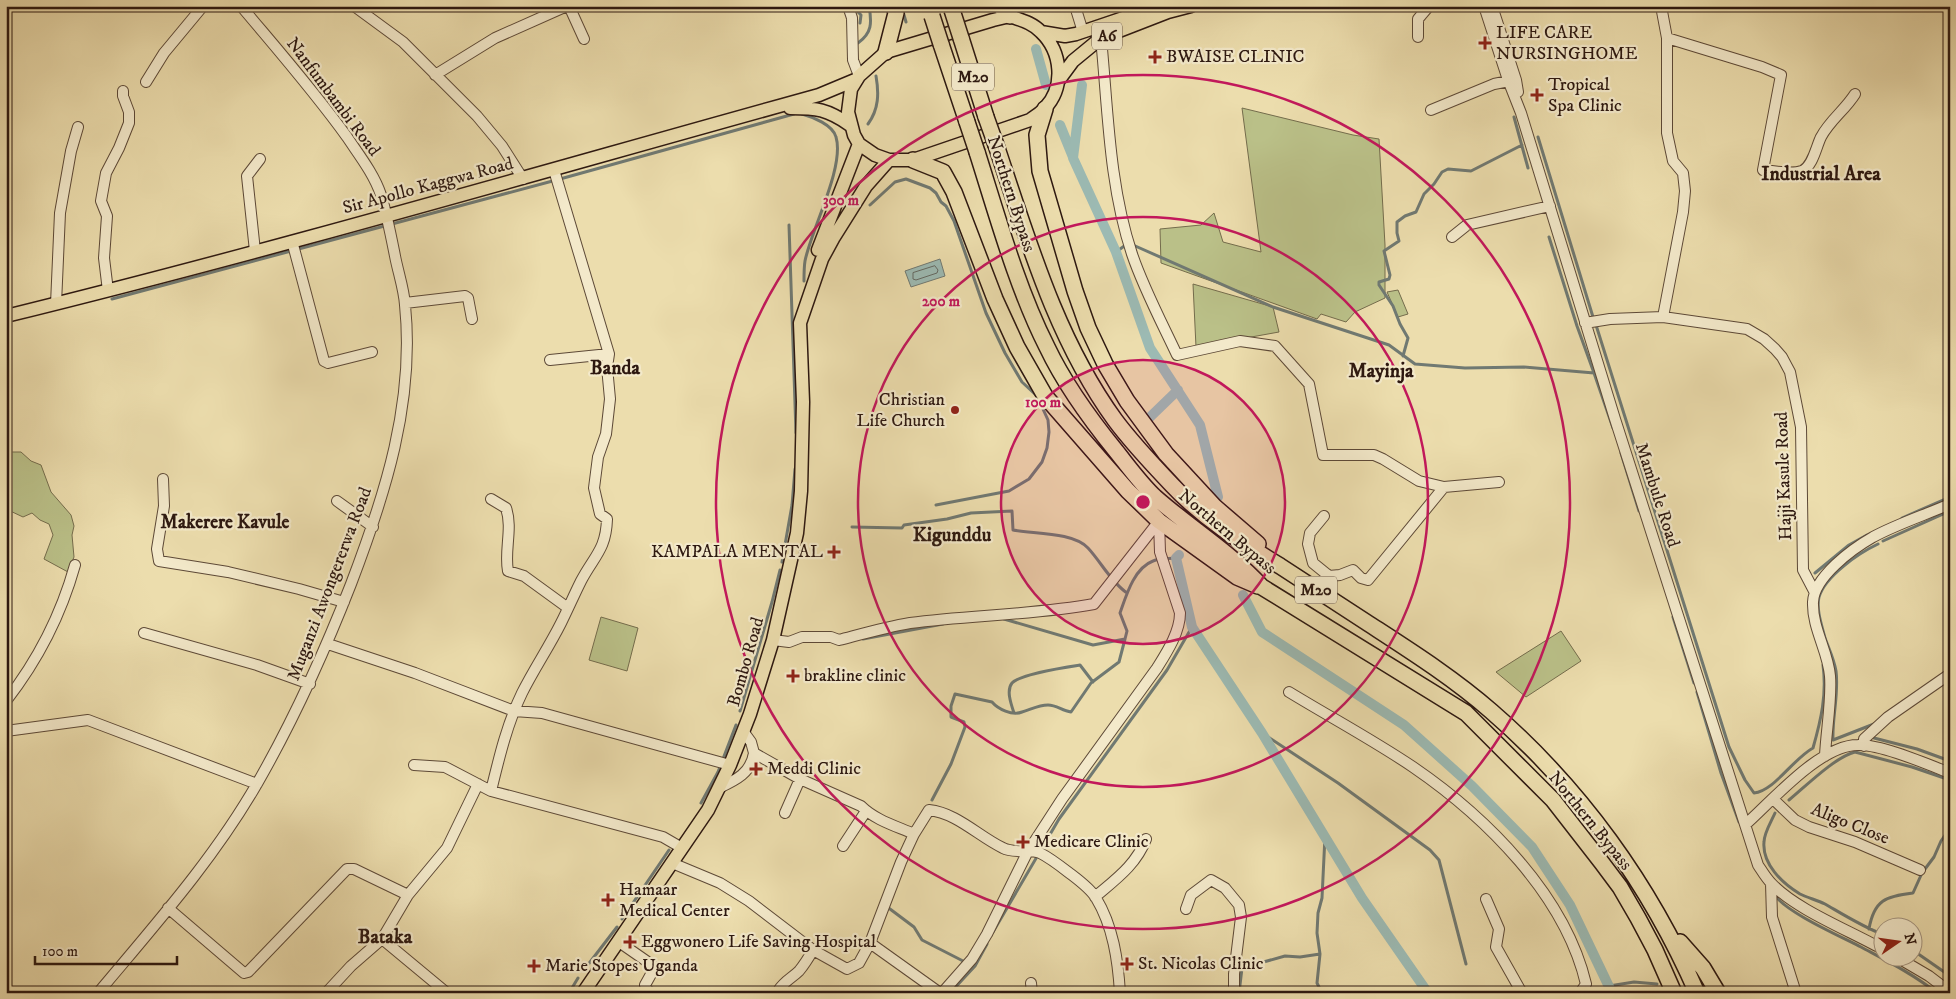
<svg xmlns="http://www.w3.org/2000/svg" width="1956" height="999" font-family="'IM FELL DW Pica',serif">
	<style>
		.green { fill: #bac088; stroke: #746c4c }
		.water { fill: #9cbab3; stroke: #707972 }
		.lines { fill: none; stroke-linecap: round; stroke-linejoin: round }
		.shore { stroke: #646962; stroke-width: 1 }
		.stream { stroke: #707972; stroke-width: 3 }
		.canal { stroke: #9cbab3; stroke-width: 10 }
		.minor-casing { stroke: #5d4937; stroke-width: 12 }
		.major-casing { stroke: #2d1810; stroke-width: 15 }
		.highway-casing { stroke: #2d1810; stroke-width: 18 }
		.minor { stroke: #f3e9ca; stroke-width: 10 }
		.major { stroke: #ecddad; stroke-width: 12 }
		.highway { stroke: #ecddad; stroke-width: 15 }
		.highway-bridge-casing { stroke: #2d1810; stroke-width: 18; stroke-linecap: butt }
		.highway-bridge { stroke: #ecddad; stroke-width: 15 }
		.ring { fill: none; stroke: #c2185b; stroke-width: 2.5 }
		.poi-dot { fill: #8f2418; stroke: #f3e9ca; stroke-width: 2 }
		.labels { text-anchor: middle; dominant-baseline: central; stroke-width: 4.5; stroke-linejoin: round; paint-order: stroke }
		.shield { fill: #f3e9ca; stroke: #685748; stroke-width: 1 }
		.shield-label { font-size: 16px; font-weight: bold; fill: #2d1810 }
		.poi-label { font-size: 18px; fill: #2d1810; stroke: #f3e9ca; text-anchor: start }
		.street-label { font-size: 18px; fill: #2d1810; stroke: #f3e9ca }
		.neighbourhood-label { font-size: 19px; font-weight: bold; fill: #2d1810; stroke: #f3e9ca }
		.quarter-label { font-size: 20px; font-weight: bold; fill: #2d1810; stroke: #f3e9ca }
		.centre { fill: #c2185b; stroke: #f3e9ca; stroke-width: 2.5 }
		.ring-label { font-size: 15px; text-anchor: middle; font-weight: bold; fill: #c2185b; stroke: #f3e9ca; stroke-width: 4.5; stroke-linejoin: round; paint-order: stroke }
	</style>
	<rect width="100%" height="100%" fill="#ecddad"/>
	<filter id="stains"><feTurbulence type="fractalNoise" baseFrequency=".004" numOctaves="4"/><feColorMatrix values="0 0 0 0 .2 0 0 0 0 .09 0 0 0 0 .02 0 0 0 .5 -.17"/></filter>
	<radialGradient id="worn" r=".72"><stop offset=".6" stop-color="#630" stop-opacity="0"/><stop offset="1" stop-color="#630" stop-opacity=".3"/></radialGradient>
	<path class="green" d="M1242,108L1353,135L1379,139L1385,245V298L1355,312L1346,322L1321,314L1317,319L1161,263L1160,229L1201,225L1214,213L1223,242L1261,252Z
		M1193,284L1273,307L1279,332L1196,347Z
		M1398,290L1408,314L1398,317L1387,292Z
		M6,452H21L31,461L41,465L51,492L71,515L74,526L72,535L74,557L68,572L44,559L53,535L49,524L40,520L32,513L23,517L6,509Z
		M601,617L638,628L627,671L589,660Z
		M1561,631L1581,661L1526,697L1496,672Z"/>
	<path class="water" d="M940,259L945,276L911,287L905,271Z"/>
	<g class="lines">
		<path class="shore" d="M935,266L938,270L937,273L916,280L913,279V273Z"/>
		<path class="stream" d="M856,6L857,11L861,15L860,23
			M1066,6L1067,10
			M902,8L906,22
			M858,43C872,33 872,23 869,6
			M802,114C813,117 833,125 836,137C845,167 811,230 805,261C804,267 804,274 804,281
			M1514,117L1528,168
			M868,124C879,109 879,93 876,76
			M1538,137L1593,317
			M870,205L895,182L906,179L930,188L936,193L941,202L946,206L954,221L986,313L1005,353L1022,382L1037,396L1048,420L1049,432L1047,448L1042,462L1029,479L1009,491L936,505
			M789,225L796,433
			M1549,237L1577,326L1594,373
			M1133,245L1273,307L1389,345L1415,364L1465,368L1524,367L1594,373L1613,428
			M1116,252L1127,244
			M112,299L560,179L794,114
			M1596,325L1729,747L1745,780L1754,793C1774,791 1793,759 1813,748C1821,720 1827,694 1823,665
			M1403,356L1408,338L1400,324L1393,306L1379,285V282L1389,279L1390,275L1384,251L1399,241L1397,233V222L1405,216L1416,212L1424,194L1434,184L1442,172L1448,169L1471,171L1522,145
			M1621,453L1639,511
			M1902,518L1950,497
			M852,527L902,528L904,525L947,519L971,513L1012,511L1013,530C1034,534 1073,532 1088,548C1101,562 1111,582 1127,593
			M1883,541L1950,511
			M782,562L792,505L795,469
			M1815,573L1849,545L1867,535
			M1673,617L1694,683
			M1004,619L1093,645L1125,639L1127,631L1120,613C1126,596 1134,568 1153,561C1160,558 1169,559 1176,558
			M863,639L943,624
			M1697,692L1721,773L1739,822
			M740,711L772,602L780,570
			M1014,713C1011,704 1006,690 1012,683C1020,674 1067,667 1080,665L1093,682
			M1874,724L1833,740C1832,717 1839,694 1836,671C1834,659 1829,649 1825,638C1822,626 1816,610 1819,597C1825,576 1859,553 1878,544
			M1262,733L1338,783L1430,850L1439,860L1466,964
			M1874,738L1917,749L1950,761
			M932,800L951,764L965,727L964,722L951,717V706L955,694L992,702C998,709 1012,716 1022,712C1030,710 1038,705 1048,705C1057,705 1062,711 1071,712L1091,683L1119,662L1125,639
			M1789,800C1806,786 1835,757 1855,752L1912,767L1950,780
			M701,803L718,772L736,725
			M1775,813C1771,822 1764,833 1764,842C1762,864 1782,883 1800,894C1808,898 1817,900 1825,904C1844,915 1863,927 1884,935
			M1775,895C1785,912 1842,937 1861,947C1887,961 1913,974 1937,993
			M886,906L914,927L922,940L965,962
			M622,919L669,850
			M1869,929C1874,900 1886,896 1913,893L1922,873L1934,857L1941,841L1950,828
			M993,932L1059,819L1167,670L1192,627
			M1914,951L1950,976
			M587,966L617,927
			M1609,986L1634,982L1657,984
			M569,993L578,978
			M950,993L975,966L987,944
			M1239,993L1242,968L1285,956L1300,957L1320,954
			M1322,993L1317,983L1320,954L1317,933L1318,913L1322,898L1325,836"/>
		<path class="canal" d="M1036,49L1046,85
			M1082,85L1073,158L1116,252L1150,348L1200,425L1218,497
			M1060,125L1073,157
			M1148,419L1178,390
			M1179,555L1176,558L1192,627L1262,733L1362,898L1428,993
			M1243,595L1262,632L1404,725L1472,786L1532,847L1570,905L1612,993"/>
		<defs>
			<path id="minor" d="M354,6L403,42L477,116L502,146L523,179
				M569,6L584,39
				M848,6L852,18L853,60L859,76
				M1075,6L1083,32
				M1484,6L1508,80L1521,113L1615,419L1758,865C1762,871 1766,878 1771,883C1796,910 1851,931 1884,950
				M1492,6L1516,80L1518,92
				M1661,6L1667,38V133L1673,161L1683,173L1685,191L1683,212L1663,317
				M1418,37V19L1429,6
				M1101,38C1108,110 1109,185 1132,254C1143,287 1162,323 1177,355L1240,341L1275,346L1309,384L1323,455H1374L1383,459L1419,481L1444,487L1499,482
				M1667,38L1762,67L1781,75L1763,170C1774,171 1791,175 1802,171C1813,166 1816,147 1821,137C1830,120 1845,110 1855,94
				M435,75L495,38L567,6
				M146,82L164,53L203,6
				M1431,110L1494,84L1514,80
				M1452,237L1467,225L1550,206
				M292,241L324,361L328,363L372,352
				M255,251L247,176L260,159
				M108,291L104,258L107,216L101,201L106,173L119,148L129,123V112L123,96V91
				M405,303L465,296L468,298L472,319
				M56,304L60,213L71,151L78,127
				M1585,323L1610,319L1663,317L1747,329L1764,339L1775,349L1782,357L1790,372L1801,427L1803,570L1814,591
				M550,360L609,354
				M163,479L164,506L157,549L159,561L228,572L299,589L344,602
				M491,499L506,508C513,528 504,551 508,571L524,576L568,608
				M337,501L373,527
				M1324,516L1310,533L1308,544L1313,563L1329,576L1340,575L1353,570L1361,578L1368,580L1444,487
				M144,633L257,665L310,684
				M773,640L789,642L802,637H831L839,640C862,634 886,627 910,623C971,615 1034,615 1094,604L1159,521
				M328,644L415,673L514,711L542,713L730,765
				M1289,692C1330,717 1373,740 1413,767C1486,817 1565,895 1586,984L1580,993
				M6,701C38,660 61,615 75,565
				M6,731L88,720L257,784
				M743,731L751,742L754,753L800,779L861,806C875,820 896,826 914,834
				M1864,746V739L1888,717L1947,676
				M1825,756C1826,732 1832,699 1830,676C1828,651 1812,628 1813,602C1814,577 1852,549 1873,537C1897,524 1925,515 1950,504
				M414,765L445,767L491,791L663,837L682,848
				M719,788C736,780 751,773 754,753
				M491,791C499,758 507,724 522,693C534,669 549,647 561,623C568,609 574,595 581,581C594,556 606,550 607,519L600,514L594,488L598,457L606,434L610,399L607,367L609,354L554,170
				M1773,799L1795,820L1809,827L1855,842L1920,870
				M785,813L800,779
				M1746,824C1773,800 1820,745 1858,745C1880,744 1927,764 1950,773
				M843,846L866,811
				M672,863L720,883L749,901L813,950L847,969L859,963L870,943L901,862L914,834L929,810C957,813 978,836 1003,848C1014,854 1032,849 1040,853C1050,858 1059,865 1068,872C1077,879 1090,888 1096,898C1113,926 1118,960 1120,993
				M1771,883L1772,917L1796,993
				M1095,897C1116,879 1136,865 1146,839
				M1486,899L1499,929L1496,947L1522,993
				M168,908L244,973L248,972L347,869H354L408,895
				M1186,909L1191,895L1211,880L1225,888L1239,905L1241,917L1234,974V993
				M382,939L447,993
				M619,942L655,967L645,985L649,993
				M870,943L940,993
				M1895,956L1929,976L1950,992
				M1031,983L1032,993
				M98,993C154,926 214,859 258,782C294,719 324,653 351,584C385,495 415,402 405,305C404,289 398,272 395,256C391,236 387,215 381,195C374,174 359,155 347,137C314,91 277,49 241,6
				M326,993L351,966L382,939L408,895L447,848L478,784
				M780,993L778,991C784,981 792,978 799,971C804,965 809,957 813,950
				M942,993L972,959L987,934L1027,853L1062,799L1157,668C1167,652 1180,632 1180,613L1160,552L1159,521"/>
			<path id="major" d="M1010,16C1021,20 1033,23 1041,32C1062,52 1065,87 1045,108C1041,113 1035,116 1030,120L913,160H889L875,155L859,144L854,135L848,112L851,89L859,76L886,52L993,20Z
				M1041,32L1065,36L1076,34L1159,6
				M1059,80L1073,61L1101,38L1168,12L1191,6
				M790,108C817,108 827,109 850,125
				M818,250L859,144
				M6,316C279,249 548,170 819,95L855,80
				M583,993L708,810L730,765L750,714L773,640L797,533L801,491L803,402L800,323L822,259L834,237L866,186L889,160"/>
			<path id="highway" d="M1000,6L1010,16
				M961,38L986,117
				M941,44L967,122
				M886,52L896,13L894,6
				M1045,109L1037,135L1040,171L1075,291L1088,328L1105,364L1127,401L1166,454L1215,507L1258,544
				M996,145C1028,240 1056,339 1115,420C1132,443 1152,464 1172,485C1203,518 1241,542 1280,566C1309,585 1337,603 1366,622C1409,650 1452,677 1491,711C1580,788 1650,885 1697,993
				M977,152C997,215 1017,288 1047,347C1065,385 1090,419 1116,451C1128,466 1141,484 1155,497C1190,528 1230,552 1262,587L1466,713L1553,800L1602,863L1620,887L1638,918L1655,950L1674,993
				M913,160L943,172L954,192L995,299L1017,347L1045,396L1128,491L1159,521L1237,577L1258,586
				M1680,942L1703,968L1718,993"/>
		</defs>
		<use href="#minor" class="minor-casing"/>
		<use href="#major" class="major-casing"/>
		<use href="#highway" class="highway-casing"/>
		<use href="#minor" class="minor"/>
		<use href="#major" class="major"/>
		<use href="#highway" class="highway"/>
		<defs>
			<path id="highway-bridge" d="M952,10L961,38
				M932,16L941,44
				M986,117L996,145
				M967,122L977,152"/>
		</defs>
		<use href="#highway-bridge" class="highway-bridge-casing"/>
		<use href="#highway-bridge" class="highway-bridge"/>
	</g>
	<circle cx="1143" cy="502" r="142" fill="#c2185b" fill-opacity=".12"/>
	<g class="ring">
		<circle cx="1143" cy="502" r="142"/>
		<circle cx="1143" cy="502" r="285"/>
		<circle cx="1143" cy="502" r="427"/>
	</g>
	<g class="poi-dot">
		<path d="M1482.5 35.5h5v5h5v5h-5v5h-5v-5h-5v-5h5z"/>
		<path d="M1152.5 49.5h5v5h5v5h-5v5h-5v-5h-5v-5h5z"/>
		<path d="M1534.5 87.5h5v5h5v5h-5v5h-5v-5h-5v-5h5z"/>
		<circle cx="955" cy="410" r="5"/>
		<path d="M831.5 544.5h5v5h5v5h-5v5h-5v-5h-5v-5h5z"/>
		<path d="M790.5 668.5h5v5h5v5h-5v5h-5v-5h-5v-5h5z"/>
		<path d="M753.5 761.5h5v5h5v5h-5v5h-5v-5h-5v-5h5z"/>
		<path d="M1020.5 834.5h5v5h5v5h-5v5h-5v-5h-5v-5h5z"/>
		<path d="M605.5 892.5h5v5h5v5h-5v5h-5v-5h-5v-5h5z"/>
		<path d="M627.5 934.5h5v5h5v5h-5v5h-5v-5h-5v-5h5z"/>
		<path d="M1124.5 956.5h5v5h5v5h-5v5h-5v-5h-5v-5h5z"/>
		<path d="M531.5 958.5h5v5h5v5h-5v5h-5v-5h-5v-5h5z"/>
	</g>
	<g class="labels">
		<g class="shield">
			<rect x="1092" y="22.5" width="30" height="27" rx="4"/>
			<rect x="952" y="63.5" width="42" height="27" rx="4"/>
			<rect x="1295" y="576.5" width="42" height="27" rx="4"/>
		</g>
		<g class="shield-label">
			<text x="1107" y="36">A6</text>
			<text x="973" y="77">M20</text>
			<text x="1316" y="590">M20</text>
		</g>
		<g class="poi-label">
			<text x="1496" y="33">LIFE CARE<tspan x="1496" dy="21">NURSINGHOME</tspan></text>
			<text x="1166" y="57">BWAISE CLINIC</text>
			<text x="1548" y="85">Tropical<tspan x="1548" dy="21">Spa Clinic</tspan></text>
			<text x="945" y="400" text-anchor="end">Christian<tspan x="945" dy="21">Life Church</tspan></text>
			<text x="823" y="552" text-anchor="end">KAMPALA MENTAL</text>
			<text x="804" y="676">brakline clinic</text>
			<text x="767" y="769">Meddi Clinic</text>
			<text x="1034" y="842">Medicare Clinic</text>
			<text x="619" y="890">Hamaar<tspan x="619" dy="21">Medical Center</tspan></text>
			<text x="641" y="942">Eggwonero Life Saving Hospital</text>
			<text x="1138" y="964">St. Nicolas Clinic</text>
			<text x="545" y="966">Marie Stopes Uganda</text>
		</g>
		<g class="street-label">
			<text transform="translate(333 97) rotate(53)">Nanfumbambi Road</text>
			<text transform="translate(428 186) rotate(-15)">Sir Apollo Kaggwa Road</text>
			<text transform="translate(1011 194) rotate(72)">Northern Bypass</text>
			<text transform="translate(1784 476) rotate(-92)">Hajji Kasule Road</text>
			<text transform="translate(1657 495) rotate(72)">Mambule Road</text>
			<text transform="translate(1227 532) rotate(40)">Northern Bypass</text>
			<text transform="translate(330 584) rotate(-69)">Muganzi Awongererwa Road</text>
			<text transform="translate(746 662) rotate(-74)">Bombo Road</text>
			<text transform="translate(1590 821) rotate(51)">Northern Bypass</text>
			<text transform="translate(1850 824) rotate(22)">Aligo Close</text>
		</g>
		<g class="neighbourhood-label">
			<text x="225" y="522">Makerere Kavule</text>
		</g>
		<g class="quarter-label">
			<text x="1821" y="174">Industrial Area</text>
			<text x="615" y="368">Banda</text>
			<text x="1381" y="371">Mayinja</text>
			<text x="952" y="535">Kigunddu</text>
			<text x="385" y="937">Bataka</text>
		</g>
	</g>
	<circle cx="1143" cy="502" r="8" class="centre"/>
	<g class="ring-label">
		<text x="841" y="205">300 m</text>
		<text x="941" y="306">200 m</text>
		<text x="1043" y="407">100 m</text>
	</g>
	<rect width="1956" height="999" fill="none" stroke="#ecddad" stroke-width="25"/>
	<rect x="8" y="8" width="1941" height="984" fill="none" stroke="#2d1810" stroke-width="2.5"/>
	<rect x="12" y="12" width="1931" height="974" fill="none" stroke="#2d1810"/>
	<g transform="translate(1898 942) rotate(77)"><circle r="24" fill="#f3e9ca" stroke="#a49580"/>
	<path d="M0-4L9 19L0 12L-9 19Z" fill="#8f2418"/>
	<text y="-8" font-size="14" font-weight="bold" text-anchor="middle" fill="#2d1810">N</text>
	</g>
	<path d="M35 956v8h142v-8" fill="none" stroke="#2d1810" stroke-width="2.5"/>
	<text x="42" y="956" font-size="15" fill="#2d1810" stroke="#f3e9ca" stroke-width="4" paint-order="stroke">100 m</text>
	<rect width="100%" height="100%" filter="url(#stains)"/>
	<rect width="100%" height="100%" fill="url(#worn)"/>
</svg>
